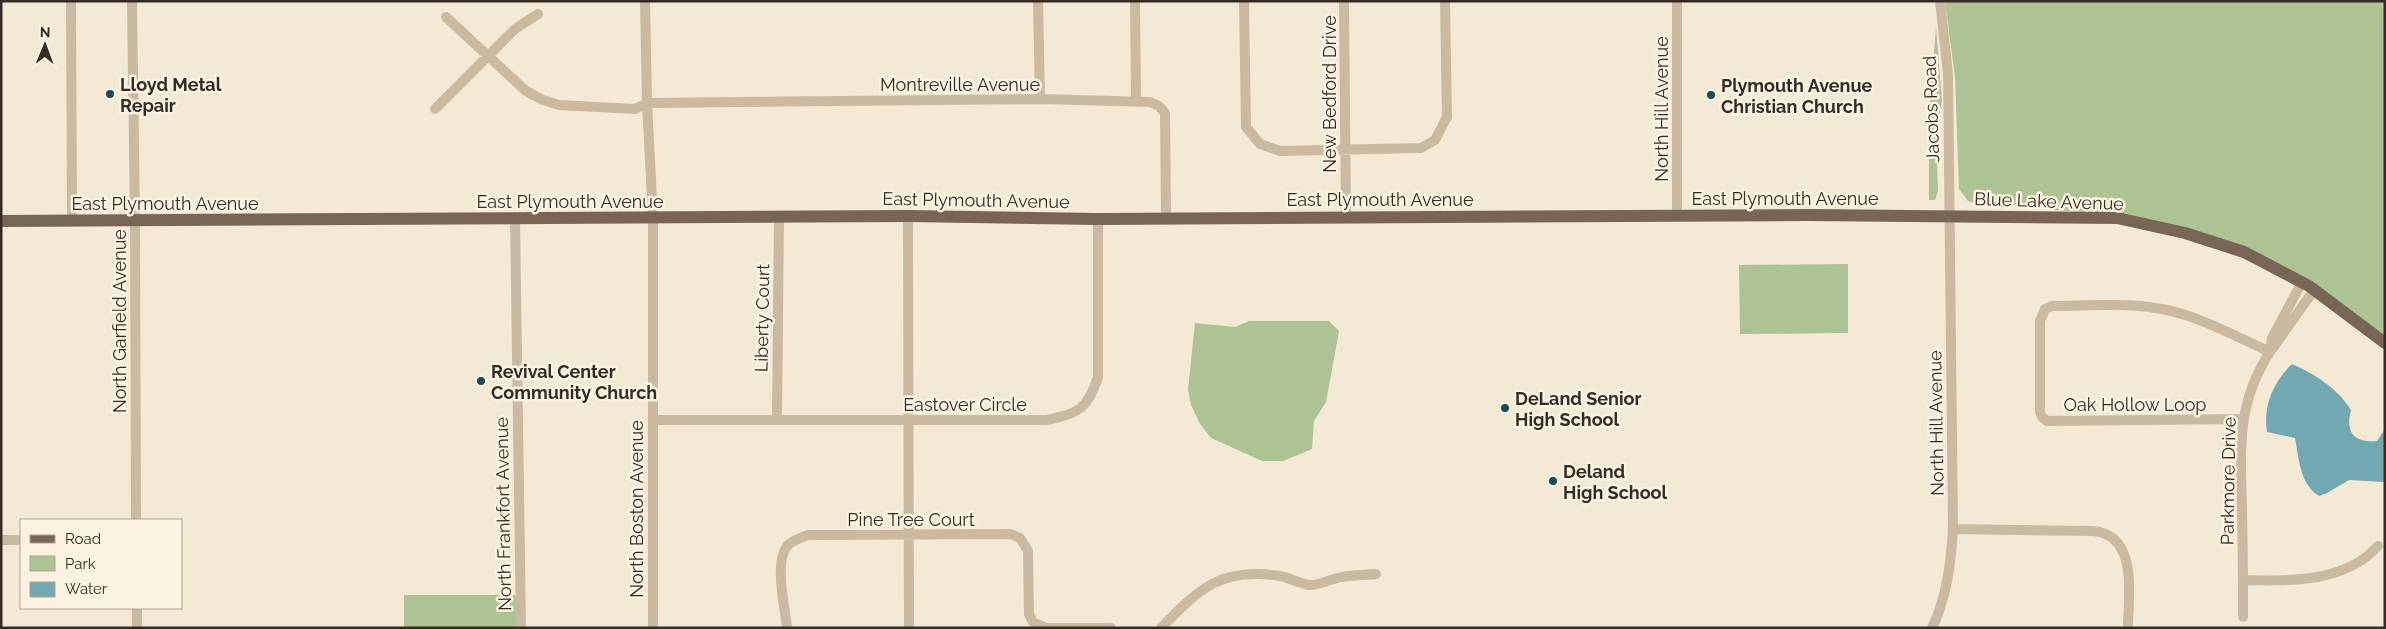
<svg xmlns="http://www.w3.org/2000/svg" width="2386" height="629" font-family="Raleway,sans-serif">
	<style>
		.green { fill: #adc394 }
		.water { fill: #72a8b2 }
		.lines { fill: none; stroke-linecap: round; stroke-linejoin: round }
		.minor { stroke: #ccbaa0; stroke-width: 10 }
		.major { stroke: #796553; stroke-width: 12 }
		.poi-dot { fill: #164d5a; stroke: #fbf2e1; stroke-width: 2 }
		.labels { text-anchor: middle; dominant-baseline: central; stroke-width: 5; stroke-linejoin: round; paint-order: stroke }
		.poi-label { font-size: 18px; font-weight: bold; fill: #352b24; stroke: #fbf2e1; text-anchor: start }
		.street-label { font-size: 18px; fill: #352b24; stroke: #fbf2e1 }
	</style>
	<rect width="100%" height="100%" fill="#f3e9d5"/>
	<path class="green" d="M1945,1H2385V337L2314,283L2117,214L2052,210L2033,205L1977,204L1968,201L1959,189L1955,77Z
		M1936,27L1942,101L1936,131L1938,191L1935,200H1929V114Z
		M1848,264V333L1740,334L1739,265Z
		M1249,321H1329L1339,331L1326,402L1314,421L1312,449L1283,461H1262L1211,438L1200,424L1191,405L1188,390L1195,323L1235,327Z
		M404,595H517V628H404Z"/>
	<path class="water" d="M2292,364C2315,374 2338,389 2351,410C2345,433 2354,443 2377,441L2385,429V482L2349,480L2327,493L2319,496C2300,484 2299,459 2295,438L2267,432C2263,406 2273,382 2292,364Z"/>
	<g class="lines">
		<path class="minor" d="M71,1L72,220
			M132,1L135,221L136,520
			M645,1L647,103L653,218V628
			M1038,1L1040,99
			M1135,1L1136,101
			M1244,1L1246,127L1260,144L1280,151L1421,148L1435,140L1447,117L1445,1
			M1344,1L1346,216
			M1677,1V216
			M446,17L526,91L543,100L559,105L635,109L647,103L1040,99L1150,102L1159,106L1165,113L1166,217
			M435,109L515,29L538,14
			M908,216L909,628
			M515,219L521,628
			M2302,282L2272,338L2270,352L2314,290
			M777,419L779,217
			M653,420H1046C1079,414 1088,408 1098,377V219
			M1953,529L2093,531C2139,535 2128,596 2128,628
			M1,540H21
			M2243,580C2289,581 2345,583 2378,546
			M137,608V628
			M2243,617C2243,582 2243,548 2242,514C2241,453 2235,405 2270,352C2237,337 2203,318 2167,310C2130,302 2090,306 2052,306L2045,309L2040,321V412L2042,417L2047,421L2244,419
			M787,628C785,607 774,563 787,546C792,540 800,538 808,535L1011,534L1020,538L1028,551L1029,614L1033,622L1046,628
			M1047,628H1111
			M1161,628C1200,588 1221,567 1280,576C1290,578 1299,583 1309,585C1319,586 1332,578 1342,577C1353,575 1365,575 1376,574
			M1932,628C1947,597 1951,562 1953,529L1948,74L1940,1"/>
		<path class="major" d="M1,221L908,216L1098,219L1809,215L2117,218L2185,233L2244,252L2309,286L2385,343"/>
	</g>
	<g class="poi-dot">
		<circle cx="110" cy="94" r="5"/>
		<circle cx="1711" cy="95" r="5"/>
		<circle cx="481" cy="381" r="5"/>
		<circle cx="1505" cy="408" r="5"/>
		<circle cx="1553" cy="481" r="5"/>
	</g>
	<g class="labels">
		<g class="poi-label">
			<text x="120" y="84">Lloyd Metal<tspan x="120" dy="21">Repair</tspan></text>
			<text x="1721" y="85">Plymouth Avenue<tspan x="1721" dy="21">Christian Church</tspan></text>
			<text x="491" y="371">Revival Center<tspan x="491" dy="21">Community Church</tspan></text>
			<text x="1515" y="398">DeLand Senior<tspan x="1515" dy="21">High School</tspan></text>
			<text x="1563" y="471">Deland<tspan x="1563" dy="21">High School</tspan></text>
		</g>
		<g class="street-label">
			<text x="960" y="84">Montreville Avenue</text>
			<text transform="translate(1329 94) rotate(-90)">New Bedford Drive</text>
			<text transform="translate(1661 109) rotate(-90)">North Hill Avenue</text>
			<text transform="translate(1931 109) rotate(-92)">Jacobs Road</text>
			<text x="1785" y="198">East Plymouth Avenue</text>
			<text x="1380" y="199">East Plymouth Avenue</text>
			<text transform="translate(976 200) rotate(1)">East Plymouth Avenue</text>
			<text x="570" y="201">East Plymouth Avenue</text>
			<text transform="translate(2049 201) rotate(2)">Blue Lake Avenue</text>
			<text x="165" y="203">East Plymouth Avenue</text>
			<text transform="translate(762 318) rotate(-89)">Liberty Court</text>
			<text transform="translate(119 321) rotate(-90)">North Garfield Avenue</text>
			<text x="965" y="404">Eastover Circle</text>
			<text x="2135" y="404">Oak Hollow Loop</text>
			<text transform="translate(1936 423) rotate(-91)">North Hill Avenue</text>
			<text transform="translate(2228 481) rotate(-89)">Parkmore Drive</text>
			<text transform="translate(636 509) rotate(-90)">North Boston Avenue</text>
			<text transform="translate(503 514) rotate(-91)">North Frankfort Avenue</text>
			<text x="911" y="519">Pine Tree Court</text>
		</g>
	</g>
	<rect width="2386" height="629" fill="none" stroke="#352b24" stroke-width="5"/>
	<rect x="20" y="519" width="162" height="90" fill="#fbf2e1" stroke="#aca295"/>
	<rect x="30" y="535" width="25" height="8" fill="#796553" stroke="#aca295"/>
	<text x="65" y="544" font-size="15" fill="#352b24">Road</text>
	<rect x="30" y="556" width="25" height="15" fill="#adc394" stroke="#aca295"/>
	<text x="65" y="569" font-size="15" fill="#352b24">Park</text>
	<rect x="30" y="582" width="25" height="15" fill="#72a8b2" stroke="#aca295"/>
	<text x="65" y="594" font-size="15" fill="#352b24">Water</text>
	<g transform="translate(45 45) rotate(1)" stroke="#fbf2e1" stroke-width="4" paint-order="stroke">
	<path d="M0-4L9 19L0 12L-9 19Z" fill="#352b24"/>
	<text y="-8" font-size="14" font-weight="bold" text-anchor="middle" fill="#352b24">N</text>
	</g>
</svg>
